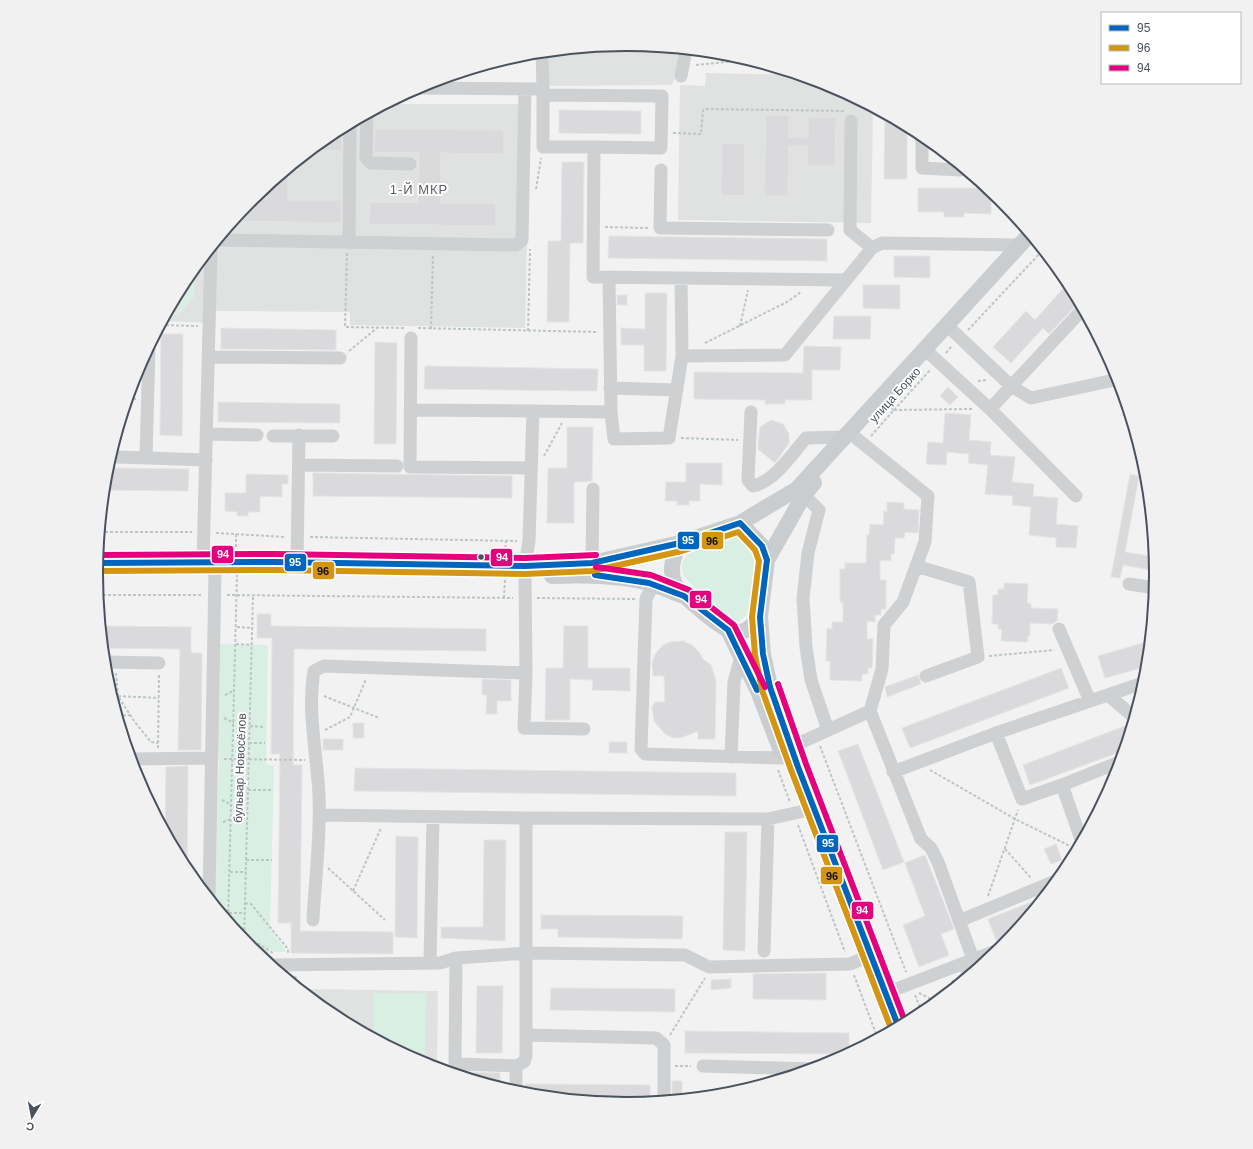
<svg xmlns="http://www.w3.org/2000/svg" width="1253" height="1149" font-family="Arial,sans-serif">
	<style>
		.education { fill: #e0e1e1 }
		.green { fill: #d9efe4 }
		.building { fill: #dadadc; stroke: #e4e4e5 }
		.lines { fill: none; stroke-linecap: round; stroke-linejoin: round }
		.path { stroke: #bcc6c4; stroke-width: 2; stroke-dasharray: 3 2; stroke-linecap: butt }
		.minor { stroke: #ced0d2; stroke-width: 13 }
		.major { stroke: #cacdcf; stroke-width: 16 }
		.bus-1-casing { stroke: #fff; stroke-width: 9 }
		.bus-2-casing { stroke: #fff; stroke-width: 9 }
		.bus-3-casing { stroke: #fff; stroke-width: 9 }
		.bus-1 { stroke: #0065bd; stroke-width: 6 }
		.bus-2 { stroke: #d49513; stroke-width: 6 }
		.bus-3 { stroke: #e5007d; stroke-width: 6 }
		.bus-dot { fill: #4a525d; stroke: #fff; stroke-width: 1.5 }
		.labels { text-anchor: middle; dominant-baseline: central; stroke-width: 4; stroke-linejoin: round; paint-order: stroke }
		.street-label { font-size: 12px; fill: #4a525d; stroke: #fff }
		.neighbourhood-label { font-size: 13px; letter-spacing: 1px; fill: #5e6166; stroke: #fff }
		.rim { fill: none; stroke: #4a525d; stroke-width: 2 }
		.line-badge { stroke: #fff; stroke-width: 1.5 }
		.badge-label { font-size: 11px; text-anchor: middle; font-weight: bold; fill: #fff }
		.pale-badge-label { font-size: 11px; text-anchor: middle; font-weight: bold; fill: #111 }
	</style>
	<rect width="100%" height="100%" fill="#f2f2f2"/>
	<path class="education" d="M627,44L693,51L671,85L548,86L549,52Z
		M706,73L797,75L830,84L873,108L871,223L678,220L680,85L705,86Z
		M387,104H530L525,328L350,325V312H346L215,311V323L163,321L186,280L252,199L332,133Z
		M311,989L438,991L437,1069L423,1065L332,1015L311,998Z"/>
	<path class="green" d="M195,269L194,297L181,312L165,319C171,307 179,306 187,295V277Z
		M730,537C742,537 753,545 755,557C754,575 757,618 735,623L724,620L684,576C673,551 713,543 730,537Z
		M216,644L268,645L266,764L274,766L270,929L285,949V952H275L269,949V954L274,958H262L251,949L215,905L219,755H213Z
		M374,993H426L425,1065L373,1038Z"/>
	<path class="building" d="M559,110L641,111V134L559,133Z
		M885,114L907,126V179H884Z
		M766,115H789V137L808,138V117H836L835,166H807L808,146H789L788,196H764Z
		M342,128V151L311,150L332,133Z
		M375,129L504,130V154L441,153V203H496V226L369,224L370,202H418L419,153L374,152Z
		M722,143H745V196L721,195Z
		M562,162H584L583,243H570L569,322H547L548,241H561Z
		M288,169V200H341V223L233,221L252,199H267V186Z
		M918,188H988L991,191V214L964,213V217H944V212H918Z
		M609,236L827,239V261L608,258Z
		M894,256H930V278L894,277Z
		M1069,282L1079,302L1049,334L1043,328L1011,363L993,347L1026,311L1035,320Z
		M863,285H900V309L863,308Z
		M645,293H667L666,371H644V345H621V328L645,329Z
		M617,295H627V305H617Z
		M834,316H871L870,339H833Z
		M221,328L336,330V350L221,349Z
		M161,334H183L182,436L160,435Z
		M375,342L397,343L396,444H374Z
		M804,346L841,347L840,370H812V400H785V404H765V400L694,399V372L803,373Z
		M425,366L598,369L597,391L424,389Z
		M948,387L958,397L950,405L940,396Z
		M218,402L340,404V423L218,422Z
		M945,413L971,415L969,440L991,442L990,455L1015,457L1012,482L1034,484L1033,496L1058,498L1056,524L1078,526L1076,548L1056,547V538L1029,535L1031,507L1012,505L1013,496L985,494L988,465L968,463L969,454L947,452L946,465L926,464L928,442L943,443Z
		M771,420L783,424L789,434V443L775,463L758,449V445L760,427Z
		M567,427H593L592,481L574,482V523H547L548,468H567Z
		M686,463H722V485L700,484V501H689V505H677V501H665L666,482H686Z
		M107,468L189,469L188,491L104,490Z
		M313,473L512,476V498L313,496Z
		M246,474L288,475V484H282V497L260,496V512H248V516H237V512L225,511V493H246Z
		M1130,474L1139,476L1125,552L1155,557L1157,571L1123,565L1120,578L1111,577Z
		M887,502L904,503V509L919,510L918,533L905,532L904,538H895L894,554H891V561L880,560V580H886V609H881V615H875V622L867,621V639H873L872,668H868V674H862V681L830,680V661H826L827,628L832,629V622H843V602H840V569H845V563H866L867,535H869L870,524L883,525L884,511L887,512Z
		M1004,583L1028,584L1027,603L1031,604V608L1058,609L1057,621L1052,624L1030,623V636H1028L1027,642L1001,641L1002,629H998V624H992L993,595H998V589H1004Z
		M257,614H271V626L486,629V651L294,649L293,765H302L300,931L393,932V954L291,953V923H278L280,754H271L272,638H257Z
		M101,626L191,627V653H202L201,750H178L180,649L103,648Z
		M564,626H588V668H630V691L592,690L593,680L570,679V720H545L546,668H563Z
		M683,641L692,645L699,652L703,659L711,665L716,681L715,739H698V731L683,737L674,738L665,734L654,721L652,707L655,702H665L664,676H653L652,662L656,653L663,645L670,642Z
		M1150,641L1148,666L1105,678L1098,656Z
		M1061,668L1069,688L910,748L902,728Z
		M918,675L921,684L887,697L885,687Z
		M482,679L511,680V701H497V714H486L487,695H482Z
		M353,723H364V738H353Z
		M1130,724L1132,725L1125,750L1030,785L1023,765Z
		M323,739H343V750H323Z
		M609,742H627V753H609Z
		M858,744L904,862L883,870L838,751Z
		M188,766L187,871L165,831L166,767Z
		M355,768L736,773V796L354,791Z
		M725,832H747L745,951L723,950Z
		M396,836L418,837L417,938L395,937Z
		M484,840H506L505,941L441,938V927H483Z
		M1056,844L1062,860L1051,864L1044,849Z
		M925,855L954,929L941,934L949,955L919,967L903,925L925,916L905,863Z
		M1044,897L1016,932L996,940L988,919Z
		M541,915L683,916L682,939L558,937V929H541Z
		M826,973V1000L753,999V974Z
		M731,979V988L711,990V980Z
		M477,986H503L502,1053H476Z
		M551,988L675,989V1012L550,1010Z
		M685,1031L849,1033V1054L685,1053Z
		M449,1070L460,1072L500,1073V1088L491,1085V1081L476,1080L449,1072Z
		M672,1081H682V1100L672,1101Z
		M525,1084L650,1085V1103L626,1105L525,1095Z"/>
	<g class="lines">
		<path class="path" d="M696,65L748,60
			M673,133L701,134L703,110L707,109L844,111
			M536,189L541,158
			M605,227L648,228
			M347,253L345,327L404,328
			M161,325L198,326
			M740,326L748,290
			M418,328L598,332
			M431,329L433,256
			M968,330L1043,250
			M528,331L530,249
			M705,343L787,302L801,292
			M349,351L377,328
			M946,353L952,346
			M978,381L987,380
			M128,399H136
			M894,410L931,369
			M894,410L972,409
			M871,436L894,410L890,407
			M681,438L738,440
			M544,456L562,423
			M100,532H192
			M216,533L286,537
			M236,534V549
			M310,537L517,541
			M505,553L506,541
			M98,595H203
			M227,595L513,598
			M504,598L505,579
			M537,598L635,599
			M237,627L252,628
			M236,644L252,645
			M989,656L1054,650
			M116,673L118,696L134,721L151,742L158,743
			M225,695L235,690
			M118,696L159,698
			M324,696L379,718
			M118,716L130,715
			M224,718L234,723
			M250,726L265,727
			M325,730L350,717L366,679
			M249,743H265
			M820,746L906,972
			M158,748L159,674
			M224,759L305,760
			M778,770L790,802
			M930,770L1015,819L1070,846
			M248,790H272
			M222,800L232,805
			M223,822L231,819
			M798,825L845,952
			M1005,849L1031,878
			M246,860H272
			M328,868L385,920
			M230,872H246
			M353,891L381,828
			M988,896L1018,810
			M245,903L251,904L288,949V953
			M229,913H245
			M228,922L237,575
			M234,929H244
			M244,938L251,939L273,953
			M244,940L253,595
			M854,975L878,1039
			M295,976L301,990
			M949,992L953,980
			M919,993L937,1002
			M915,995L923,1015
			M670,1035L705,978
			M675,1066H691"/>
		<path class="minor" d="M681,76L686,50
			M418,88L543,89L542,52
			M543,89V147H594L593,277L845,280
			M543,95L662,96L661,148L594,147
			M367,115L366,158L371,163L410,164
			M851,121L850,230L872,248
			M922,134V168L960,170L963,167
			M661,170L660,228L828,230
			M218,240L516,245L522,240L525,89
			M349,243L350,123
			M609,277L611,412
			M953,331L1011,386L1031,398L1119,379
			M411,338L410,467L530,468
			M931,355L990,409L1076,496
			M682,356L785,355L872,248L882,243L1020,245
			M209,357L340,358
			M610,388L677,390
			M990,409L1083,309
			M410,410L533,411L529,541L525,566
			M533,411L611,412L614,439L669,438L682,356L681,278
			M751,412L748,480L753,486C775,481 792,454 806,438L845,437
			M206,434L257,435
			M273,436H333
			M856,438L928,496L925,542L903,602L884,625L882,669L870,711L921,839L931,848L938,862L973,959
			M118,457L206,460
			M146,458L149,348
			M299,465L397,466
			M804,495L819,510L808,553L803,599L806,647L811,680L828,730
			M203,562L211,249
			M297,562L299,435
			M592,563L593,489
			M916,566L969,582L978,657L926,676
			M1129,584L1156,588
			M653,585L646,599L641,749L645,754L783,758
			M1059,629L1090,701
			M105,662L159,663
			M526,673L524,728L584,729
			M1108,695L1135,718
			M996,733L1022,799L1062,785
			M791,747L870,711
			M731,757L734,682L741,657
			M131,759L212,758
			M893,772L996,733L1146,682
			M320,815L526,818L768,819L804,811
			M1082,842L1062,785L1122,761
			M209,898L215,572
			M313,920C315,879 321,836 319,795C317,753 307,712 314,671L324,666L526,673L525,576
			M959,921L1058,880
			M764,951L768,819
			M456,958L455,1061L460,1064L516,1066
			M430,963L433,817
			M964,963L970,976
			M270,965L440,963L456,958L527,953L685,955L709,967L850,964L862,959
			M886,993L1003,948
			M526,1035L656,1038L664,1045V1101
			M703,1066L815,1069
			M516,1093V1066L524,1062L526,1056V818"/>
		<path class="major" d="M740,523L762,546L767,560L760,617L763,654L770,687L798,767L899,1028
			M680,543C674,555 669,568 674,582C677,592 718,626 729,630C731,631 738,632 741,632C749,630 755,623 760,617
			M767,560L804,495L814,483
			M97,563L275,562L525,566L592,563L680,543L740,523L797,489L1030,234
			M552,576C584,575 617,575 649,583C660,586 672,592 684,596
			M728,630L758,691L781,751"/>
		<defs>
			<path id="bus-1" d="M97,563L275,562L525,566L592,563L680,543L740,523L762,546L767,560L760,617L763,654L770,687L798,767L899,1028
				M595,575L649,583L684,596L728,630L757,690"/>
			<path id="bus-2" d="M97,571L275,570L525,574L592,571L682,551L738,532L755,550L759,561L752,617L755,655L762,690L791,770L892,1031"/>
			<path id="bus-3" d="M98,555L275,554L525,558L596,555
				M596,567L651,575L689,590L734,625L765,687
				M778,684L806,764L906,1024"/>
		</defs>
		<use href="#bus-1" class="bus-1-casing"/>
		<use href="#bus-2" class="bus-2-casing"/>
		<use href="#bus-3" class="bus-3-casing"/>
		<use href="#bus-1" class="bus-1"/>
		<use href="#bus-2" class="bus-2"/>
		<use href="#bus-3" class="bus-3"/>
	</g>
	<circle class="bus-dot" cx="481" cy="557" r="3.5"/>
	<g class="labels">
		<g class="street-label">
			<text transform="translate(895 395) rotate(-48)">улица Борко</text>
			<text transform="translate(240 768) rotate(-88)">бульвар Новосёлов</text>
		</g>
		<g class="neighbourhood-label">
			<text x="419" y="189">1-Й МКР</text>
		</g>
	</g>
	<path d="M0 0H1253V1149H0ZM103 574a523 523 0 1 1 1046 0a523 523 0 1 1-1046 0Z" fill="#f1f1f2" fill-rule="evenodd"/>
	<path class="rim" d="M103 574a523 523 0 1 1 1046 0a523 523 0 1 1-1046 0Z"/>
	<g class="line-badge">
		<rect x="677" y="531" width="23" height="19" rx="4" fill="#0065bd"/>
		<rect x="701" y="531" width="23" height="19" rx="4" fill="#d49513"/>
		<rect x="211" y="545" width="23" height="19" rx="4" fill="#e5007d"/>
		<rect x="490" y="548" width="23" height="19" rx="4" fill="#e5007d"/>
		<rect x="284" y="553" width="23" height="19" rx="4" fill="#0065bd"/>
		<rect x="312" y="561" width="23" height="19" rx="4" fill="#d49513"/>
		<rect x="689" y="590" width="23" height="19" rx="4" fill="#e5007d"/>
		<rect x="816" y="834" width="23" height="19" rx="4" fill="#0065bd"/>
		<rect x="820" y="866" width="23" height="19" rx="4" fill="#d49513"/>
		<rect x="851" y="901" width="23" height="19" rx="4" fill="#e5007d"/>
	</g>
	<g class="badge-label">
		<text x="688" y="544">95</text>
		<text x="223" y="558">94</text>
		<text x="502" y="561">94</text>
		<text x="295" y="566">95</text>
		<text x="701" y="603">94</text>
		<text x="828" y="847">95</text>
		<text x="862" y="914">94</text>
	</g>
	<g class="pale-badge-label">
		<text x="712" y="545">96</text>
		<text x="323" y="575">96</text>
		<text x="832" y="880">96</text>
	</g>
	<rect x="1101" y="12" width="140" height="72" fill="#ffffff" stroke="#b7babe"/>
	<rect x="1109" y="25" width="20" height="6" fill="#0065bd" stroke="#b7babe"/>
	<text x="1137" y="32" font-size="12" fill="#4a525d">95</text>
	<rect x="1109" y="45" width="20" height="6" fill="#d49513" stroke="#b7babe"/>
	<text x="1137" y="52" font-size="12" fill="#4a525d">96</text>
	<rect x="1109" y="65" width="20" height="6" fill="#e5007d" stroke="#b7babe"/>
	<text x="1137" y="72" font-size="12" fill="#4a525d">94</text>
	<g transform="translate(32 1117) rotate(190)" stroke="#ffffff" stroke-width="3" paint-order="stroke">
	<path d="M0-3L7 15L0 10L-7 15Z" fill="#4a525d"/>
	<text y="-6" font-size="11" font-weight="bold" text-anchor="middle" fill="#4a525d">С</text>
	</g>
</svg>
